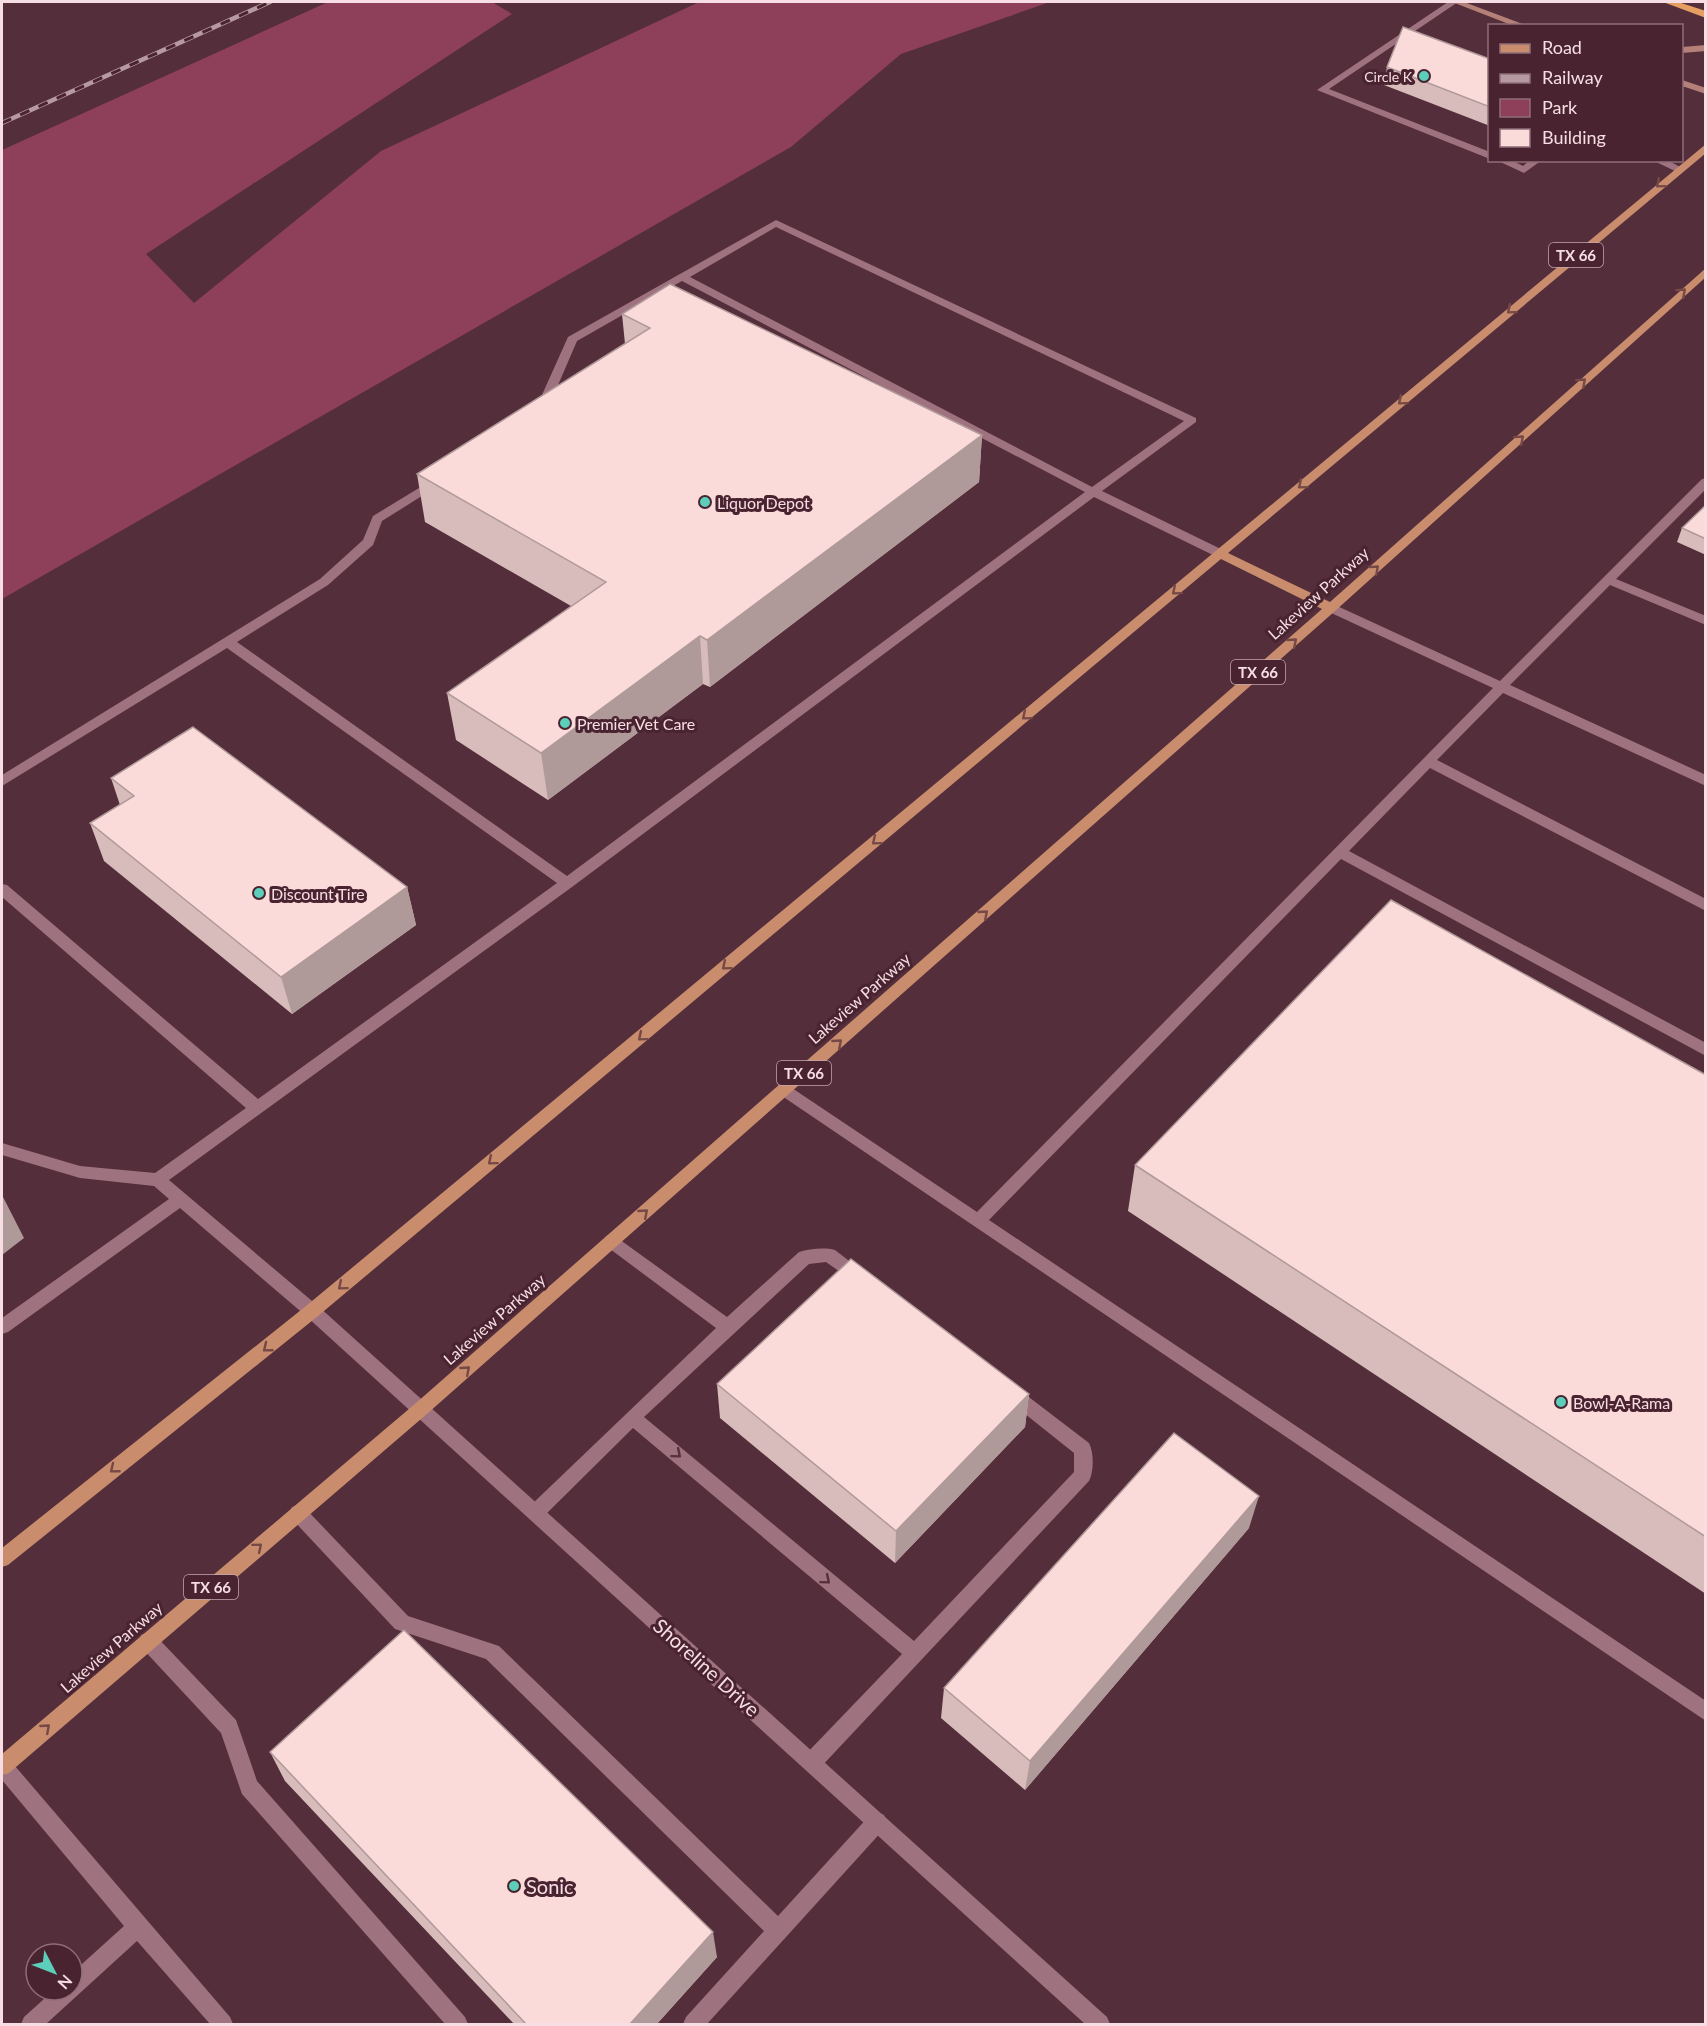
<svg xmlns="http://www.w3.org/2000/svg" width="1707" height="2026" font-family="Lato,sans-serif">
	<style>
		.green { fill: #8e3f5a }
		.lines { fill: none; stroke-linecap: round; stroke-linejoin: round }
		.lane { fill: #9f727f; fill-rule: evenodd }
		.street { fill: #9f727f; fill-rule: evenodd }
		.secondary { fill: #b48077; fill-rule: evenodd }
		.primary { fill: #c98d6e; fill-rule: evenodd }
		.highway { fill: #e59f63; fill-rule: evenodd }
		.rail-casing { stroke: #b799a2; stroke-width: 4.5 }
		.rail { stroke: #492430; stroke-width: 3; stroke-dasharray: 10; stroke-linecap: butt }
		.wall { fill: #d8bcbb }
		.shaded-wall { fill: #b09999 }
		.building { fill: #fbdbda; stroke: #b09999; stroke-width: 1.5 }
		.oneway { stroke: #764946 }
		.oneway2 { stroke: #56303c }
		.poi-dot { fill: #5cceba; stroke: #492430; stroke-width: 2 }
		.labels { text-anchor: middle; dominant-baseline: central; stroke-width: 6; stroke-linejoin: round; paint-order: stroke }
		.far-poi-label { font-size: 14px; fill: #f7dde4; stroke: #492430; text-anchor: end }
		.shield { fill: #492430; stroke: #c3a6ae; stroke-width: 1.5 }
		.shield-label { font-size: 15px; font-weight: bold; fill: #f7dde4 }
		.poi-label { font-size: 16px; fill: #f7dde4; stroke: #492430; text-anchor: start }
		.street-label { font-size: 16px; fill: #f7dde4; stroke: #492430 }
		.near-street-label { font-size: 20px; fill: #f7dde4; stroke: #492430 }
		.near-poi-label { font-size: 20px; fill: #f7dde4; stroke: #492430; text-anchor: start }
	</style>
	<rect width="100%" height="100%" fill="#542e3a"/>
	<path class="green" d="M328,2H492L512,14L146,254L194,303L381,151L699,2H1050L901,54L791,147L2,599V150Z"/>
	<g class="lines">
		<path class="lane" d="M1448,2H1458L1329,89L1490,152V159L1317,90Z
			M1496,160H1511L1523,166L1530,160H1542L1524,173Z
			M1652,160H1667L1684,169L1675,171Z
			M776,220L1196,418V422L1102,491L1225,551L1227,554L1225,557H1217L1094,497L572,887L169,1180L318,1306L320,1311L318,1316L312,1318L306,1316L180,1208L8,1332L2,1334V1318L169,1199L154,1186L80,1178L2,1155V1143L80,1166L155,1173L246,1108L2,897V884L7,885L258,1099L557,883L227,648L2,786V775L320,579L363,540L373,516L437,477L441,478V484L382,521L373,545L328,585L237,642L567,876L1085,492L682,281L577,341L549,406L547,408H539L537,406L568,337ZM776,227L1184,421L1092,487L690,277Z
			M1706,478V489L1616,579L1706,616V625L1610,585L1510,685L1706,775V786L1503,693L1437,760L1706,899V911L1430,768L1349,851L1706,1043V1056L1341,859L989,1220L1706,1701V1721L779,1094L776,1090L779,1086H789L977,1212L1493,688L1327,611L1325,608L1327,605H1335L1500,681L1702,479Z
			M612,1234L727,1317L799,1252C809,1249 824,1247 835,1250L866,1274L868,1279L866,1284L860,1286L826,1262L809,1264L644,1417L914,1641L1074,1472V1453L1005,1398L1002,1393L1005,1388L1011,1385L1017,1388L1089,1443C1094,1453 1094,1471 1089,1481L819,1769L812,1772L805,1769L802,1762L805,1755L902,1654L633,1428L542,1518L536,1520L530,1518L527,1512L530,1506L716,1328L606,1246L604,1241L606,1236Z
			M298,1505L304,1507L408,1616L499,1646L778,1916L870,1815L877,1812L884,1815L887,1822L884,1829L707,2024H683L686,2017L764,1931L486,1659L395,1629L292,1519L289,1513L292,1507Z
			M148,1632L155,1635L236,1720L257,1781L465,2017L468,2024H445L242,1794L221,1733L141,1647L139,1641L141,1635Z
			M2,1756L9,1759L230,2017L233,2024H210L137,1941L46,2024H21L24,2017L54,1990H72V1973L124,1926L2,1780Z"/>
		<path class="street" d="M312,1304L318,1306L1107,2017L1110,2024H1085L306,1316L304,1311L306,1306Z"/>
		<path class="secondary" d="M1452,2H1464L1528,26H1514Z
			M1706,45V51L1682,53V47Z
			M1682,80L1706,88V94L1682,86Z"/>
		<path class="primary" d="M1706,144V153L1228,553L1330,602L1706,268V277L1335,611L428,1413L9,1773L2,1775V1754L416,1403L1322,609L1221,559L318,1316L8,1565L2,1567V1548L306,1306Z"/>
		<path class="highway" d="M1663,2H1678L1706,11V18Z"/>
		<defs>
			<path id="rail" d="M2,123L270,2"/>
		</defs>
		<use href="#rail" class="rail-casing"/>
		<use href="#rail" class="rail"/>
	</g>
	<path class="wall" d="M1490,59V126L1384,85L1387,67Z
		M622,314L982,435L979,482L710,687L703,684L548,800L456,740L447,693L571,606L425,522L417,474L625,344Z
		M1706,505V555L1677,542L1682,528Z
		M111,778L407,887L416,925L292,1014L104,861L90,823L120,805Z
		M1706,1075V1594L1128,1211L1135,1165Z
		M717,1384L1029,1394L1025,1427L895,1563L720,1418Z
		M1249,1528L1025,1790L941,1718L944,1688Z
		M270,1752L717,1957L656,2025H515L285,1781Z"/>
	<path class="shaded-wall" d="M982,435L979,482L710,687L707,640Z
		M700,636L703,684L548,800L541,753Z
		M407,887L416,925L292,1014L281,977Z
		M2,1195L24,1238L2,1255Z
		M1029,1394L1025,1427L895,1563L896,1531Z
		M1259,1496L1249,1528L1025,1790L1030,1761Z
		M713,1932L717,1957L656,2025H629Z"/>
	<path class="building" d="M1403,27L1490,59V107L1387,67Z
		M670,284L982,435L707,640L700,636L541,753L447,693L606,582L417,474L650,328L622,314Z
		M1706,505V539L1682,528Z
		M193,727L407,887L281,977L90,823L134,796L111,778Z
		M1391,900L1706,1075V1537L1135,1165Z
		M851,1259L1029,1394L896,1531L717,1384Z
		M1174,1433L1259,1496L1030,1761L944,1688Z
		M404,1630L713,1932L629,2025H527L270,1752Z"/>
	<defs><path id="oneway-chevron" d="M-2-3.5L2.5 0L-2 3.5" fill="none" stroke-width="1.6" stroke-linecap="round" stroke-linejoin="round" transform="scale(1.5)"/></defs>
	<g class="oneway">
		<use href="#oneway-chevron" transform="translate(1660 184) rotate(140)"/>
		<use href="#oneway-chevron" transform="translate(1682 292) rotate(-42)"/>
		<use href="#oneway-chevron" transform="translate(1511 310) rotate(140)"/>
		<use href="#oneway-chevron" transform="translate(1582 382) rotate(-42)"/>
		<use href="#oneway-chevron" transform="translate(1402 401) rotate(140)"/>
		<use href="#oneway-chevron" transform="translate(1520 439) rotate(-42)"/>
		<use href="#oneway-chevron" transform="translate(1302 485) rotate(140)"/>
		<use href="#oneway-chevron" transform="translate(1375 569) rotate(-42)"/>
		<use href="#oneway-chevron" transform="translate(1176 591) rotate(140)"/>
		<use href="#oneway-chevron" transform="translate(1293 642) rotate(-41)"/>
		<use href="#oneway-chevron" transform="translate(1026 716) rotate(140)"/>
		<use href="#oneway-chevron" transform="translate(876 841) rotate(140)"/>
		<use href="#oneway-chevron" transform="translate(984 914) rotate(-41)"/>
		<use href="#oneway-chevron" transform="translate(726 966) rotate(140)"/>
		<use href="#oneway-chevron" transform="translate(642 1037) rotate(140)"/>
		<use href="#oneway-chevron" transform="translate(838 1043) rotate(-41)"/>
		<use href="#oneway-chevron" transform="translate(492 1161) rotate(140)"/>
		<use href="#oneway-chevron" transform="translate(644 1213) rotate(-41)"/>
		<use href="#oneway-chevron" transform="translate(342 1286) rotate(140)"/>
		<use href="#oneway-chevron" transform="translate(267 1348) rotate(141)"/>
		<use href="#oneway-chevron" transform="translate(466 1370) rotate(-41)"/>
		<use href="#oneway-chevron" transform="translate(114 1469) rotate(141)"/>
		<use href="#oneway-chevron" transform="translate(258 1547) rotate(-40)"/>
		<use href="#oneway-chevron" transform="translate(46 1728) rotate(-41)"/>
	</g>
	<g class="oneway2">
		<use href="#oneway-chevron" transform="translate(677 1454) rotate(40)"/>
		<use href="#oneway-chevron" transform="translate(826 1580) rotate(40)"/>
	</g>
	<g class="poi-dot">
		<circle cx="1424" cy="76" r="6"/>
		<circle cx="705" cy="502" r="6"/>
		<circle cx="565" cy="723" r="6"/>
		<circle cx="259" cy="893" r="6"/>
		<circle cx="1561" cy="1402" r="6"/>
		<circle cx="514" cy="1886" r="6"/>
	</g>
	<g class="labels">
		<g class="far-poi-label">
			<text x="1412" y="76">Circle K</text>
		</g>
		<g class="shield">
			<rect x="1549" y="243" width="54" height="24" rx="4.5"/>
			<rect x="1231" y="660" width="54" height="24" rx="4.5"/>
			<rect x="777" y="1061" width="54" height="24" rx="4.5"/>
			<rect x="184" y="1575" width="54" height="24" rx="4.5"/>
		</g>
		<g class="shield-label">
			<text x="1576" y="255">TX 66</text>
			<text x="1258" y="672">TX 66</text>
			<text x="804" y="1073">TX 66</text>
			<text x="211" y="1587">TX 66</text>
		</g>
		<g class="poi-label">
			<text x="717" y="502">Liquor Depot</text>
			<text x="577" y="723">Premier Vet Care</text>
			<text x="271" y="893">Discount Tire</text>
			<text x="1573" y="1402">Bowl-A-Rama</text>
		</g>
		<g class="street-label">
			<text transform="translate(1318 593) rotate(-42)">Lakeview Parkway</text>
			<text transform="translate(859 998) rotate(-41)">Lakeview Parkway</text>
			<text transform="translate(494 1319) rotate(-41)">Lakeview Parkway</text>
			<text transform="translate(111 1647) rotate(-41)">Lakeview Parkway</text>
		</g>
		<g class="near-street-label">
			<text transform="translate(707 1667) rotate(42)">Shoreline Drive</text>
		</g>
		<g class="near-poi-label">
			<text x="526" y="1886">Sonic</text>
		</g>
	</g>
	<rect width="1707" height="2026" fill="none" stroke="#f7dde4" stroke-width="6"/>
	<rect x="1488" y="24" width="195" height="138" fill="#492430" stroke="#8f6e78" stroke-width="1.5"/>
	<rect x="1500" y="44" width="30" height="9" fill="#c98d6e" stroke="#8f6e78" stroke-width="1.5"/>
	<text x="1542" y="54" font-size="18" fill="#f7dde4">Road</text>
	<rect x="1500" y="74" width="30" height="9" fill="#b799a2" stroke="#8f6e78" stroke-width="1.5"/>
	<text x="1542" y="84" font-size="18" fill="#f7dde4">Railway</text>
	<rect x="1500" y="99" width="30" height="18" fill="#8e3f5a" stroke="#8f6e78" stroke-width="1.5"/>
	<text x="1542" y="114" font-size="18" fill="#f7dde4">Park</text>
	<rect x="1500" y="129" width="30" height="18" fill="#fbdbda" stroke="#8f6e78" stroke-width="1.5"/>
	<text x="1542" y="144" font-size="18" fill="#f7dde4">Building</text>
	<g transform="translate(54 1972) rotate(132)"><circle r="28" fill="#492430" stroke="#8f6e78" stroke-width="1.5"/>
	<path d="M0-4.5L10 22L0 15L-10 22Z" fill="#5cceba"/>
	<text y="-9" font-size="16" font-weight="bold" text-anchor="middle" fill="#f7dde4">N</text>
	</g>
</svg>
